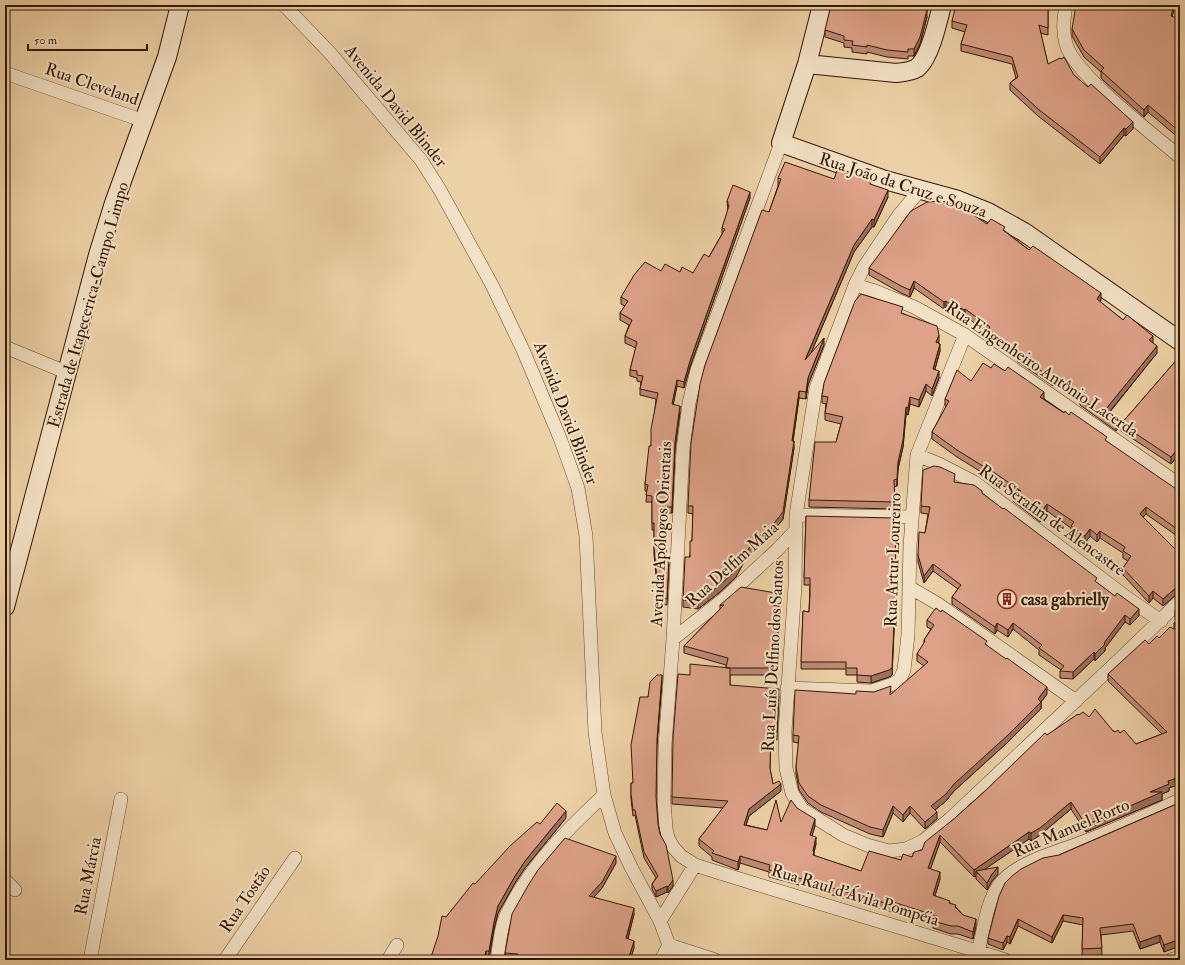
<svg xmlns="http://www.w3.org/2000/svg" width="1185" height="965" font-family="'IM FELL Double Pica',serif">
	<style>
		.lines { fill: none; stroke-linecap: round; stroke-linejoin: round }
		.minor-casing { stroke: #62462c; stroke-width: 14 }
		.secondary-casing { stroke: #341703; stroke-width: 20 }
		.minor { stroke: #f3e1c5; stroke-width: 13 }
		.secondary { stroke: #f3e1c5; stroke-width: 18 }
		.wall { fill: #be8b75; stroke: #341703 }
		.shaded-wall { fill: #9b715f; stroke: #341703 }
		.building { fill: #dda288; stroke: #341703 }
		.labels { text-anchor: middle; dominant-baseline: central; stroke-width: 4; stroke-linejoin: round; paint-order: stroke }
		.street-label { font-size: 17px; fill: #341703; stroke: #f3e1c5 }
		.poi-label { font-size: 17px; font-weight: bold; fill: #341703; stroke: #f3e1c5; text-anchor: start }
	</style>
	<rect width="100%" height="100%" fill="#edd1a6"/>
	<filter id="stains"><feTurbulence type="fractalNoise" baseFrequency=".005" numOctaves="4"/><feColorMatrix values="0 0 0 0 .2 0 0 0 0 .09 0 0 0 0 .02 0 0 0 .5 -.17"/></filter>
	<radialGradient id="worn" r=".72"><stop offset=".6" stop-color="#630" stop-opacity="0"/><stop offset="1" stop-color="#630" stop-opacity=".3"/></radialGradient>
	<g class="lines">
		<defs>
			<path id="minor" d="M284,5L330,53L421,160L440,190L492,285L523,350L560,438L578,488L586,536L595,732L604,795L615,833L631,867L660,921L669,945L677,960
				M1066,5C1064,18 1062,31 1066,44C1074,74 1154,135 1180,157
				M5,73L144,121
				M920,190L899,215L864,267L855,285L816,388L796,515L795,586L785,731L786,768L792,793L802,809L843,835L867,845L889,851L906,849L923,841L950,819L1120,659L1180,601
				M855,285L875,291L914,307L965,335L1180,485
				M5,347L68,373
				M917,455L939,464L974,482L1130,600L1161,621
				M796,515L912,517
				M909,587L938,604L1076,701
				M673,639L725,598L778,549L796,530
				M787,688L872,691L893,684L900,679L904,670L908,635L910,546L917,455L965,335
				M695,865C798,898 902,927 1005,960
				M5,880L15,890
				M660,921L695,865L681,856L673,847L668,838L666,828L664,802L665,745L673,639L683,449L689,403L697,370L781,143
				M978,952C984,930 986,903 999,885C1018,860 1060,852 1088,840C1119,828 1149,814 1180,800
				M90,960L121,799
				M225,960L295,858
				M388,960L397,945
				M497,960C499,947 500,934 504,921C506,914 510,908 513,902C535,861 570,827 604,795
				M661,960L669,945L715,960
				M1171,960L1180,957"/>
			<path id="secondary" d="M822,5L807,64L781,143L885,180L958,200L988,212L1024,232L1180,341
				M807,64L896,73C903,72 910,72 917,68C930,58 938,21 942,5
				M5,607L98,255L114,203L167,57L180,5"/>
		</defs>
		<use href="#minor" class="minor-casing"/>
		<use href="#secondary" class="secondary-casing"/>
		<use href="#minor" class="minor"/>
		<use href="#secondary" class="secondary"/>
	</g>
	<path class="wall" d="M1048,5V35L1040,33L1048,64L1074,75L1133,129L1126,136L1124,135L1100,164L1038,116L1010,90V83L1016,78L1012,64L961,51V44L965,32L952,28V21L960,6Z
		M921,8L927,17L920,44L914,56H908V59L887,57L867,52V54L852,52V48L844,47V43L825,37V30Z
		M1172,17L1180,19V139L1148,112L1144,117L1104,81L1101,78V72L1084,57L1072,36V29Z
		M778,178L834,179L871,184L888,197L874,227H872L854,252L811,353L824,345L808,385L806,399L799,398L793,441L794,448L783,519L763,544L760,542L745,560L736,577L720,592L698,609L683,607V600L692,541L693,514L688,513V506L769,212L778,186Z
		M750,198L690,367L684,388L677,386L673,404L680,412L675,449L672,513H667L666,558L669,564L667,605L657,604V585L654,554V530H652V502H646L647,491H645V484L651,446L656,399L640,395V389L641,382L637,381V378L630,376V370L636,348L625,343V336L629,325L620,320V313L625,306L621,304V297L661,271L693,273L709,257L722,234V228L728,211L727,201Z
		M987,224L1005,231L1029,250L1101,300L1100,302L1153,343L1157,353L1110,412L1119,427L1116,431L1080,405V399L1071,393L1055,382L1053,386L1017,361V357L988,337V333L965,316L964,317L961,315L959,318L946,308L944,309L914,288L910,297L901,293L869,275V268Z
		M903,313L939,342L938,343L940,351L935,369L939,378L932,396L926,391L919,407L910,404L908,415L906,414L903,447L898,469L897,486L894,487L895,509L809,507V500L836,442L841,424L825,420V413L826,404L822,403V396Z
		M1180,356V461L1176,458L1171,464L1121,431V424Z
		M991,368L1044,399L1107,442L1180,498V538L1146,514L1143,517L1180,571V593H1178L1163,606L1153,598L1149,603L1123,575V568L1128,561L1123,558V553L1100,538L1097,542L1090,536L1085,543L1071,533V528L1047,511L1040,522L1013,501V494L1014,493L986,474V475L957,457L932,439V432L946,407L945,406V399L971,381Z
		M955,483L982,493L1139,616L1130,625L1125,622L1105,648V651L1095,661L1094,659L1073,679L1060,678V671L1061,670L1039,655V650L1013,629L1008,637L997,630L995,634L952,604V597L958,589L933,571L924,583L918,562V555L925,533L928,514L921,513V506Z
		M806,516L896,587L892,675L889,677L871,683L857,682V675H846V669H801L803,611L809,612L810,585H804Z
		M776,600L775,606L779,613L776,675H730V685L779,696L777,740L771,739L770,769L773,784L781,791L749,816L746,825L767,830L781,822L797,808L815,826L812,835L816,844L814,852V856L861,871L912,857L922,850L955,818L1047,735L1079,715L1089,717L1113,731L1120,733L1136,744L1162,734L1108,681V674L1149,644L1174,629V623L1177,620L1175,617V610L1180,604V784L1169,788V791L1162,794V800L1086,832L1071,809L1040,835L1031,841L1029,839L985,869L998,874L992,881L987,890L976,879V876L974,877L940,842L930,869L940,879L935,896L950,903L956,907L963,915L976,926L973,939L958,934H951L933,928V922L893,909L892,912L829,894V893L769,877V872L740,863L738,870L712,860V857L699,846V839L723,808L672,804V797L690,675L726,668V665L684,653V646L720,609V605Z
		M927,620L987,646L1047,694L1041,702V709L1008,742L954,791L946,801L935,810L937,819L925,829L910,813L903,822L893,813L883,837L870,834L821,812L808,803L799,790L796,774V767L799,743L793,742V735L856,694L891,695L924,666L917,661V654L924,644V640L931,629L927,627Z
		M662,681L657,744L656,798L658,824L673,886L668,893L667,892L656,897L652,889V884L656,878L644,858L635,815L633,816L631,799V783H633L648,697Z
		M1179,803L1164,952L1160,942L1140,949L1133,931L1101,935L1102,955L1082,956L1083,925L1063,921L1052,943L1018,926L1010,944L1007,942L1003,950L988,944V938L1059,855Z
		M566,818L525,868L515,883L498,913L494,929L489,958H486L446,917L475,884Z
		M616,863L602,888L594,897L634,914L628,939L634,948L630,960H505V953Z"/>
	<path class="shaded-wall" d="M1174,5H1175L1171,23V16Z
		M927,10V17L920,44L914,56V49Z
		M1148,105V112L1144,117V110Z
		M1133,122V129L1126,136V129Z
		M1124,128V135L1100,164V157Z
		M888,190V197L874,227V220Z
		M750,192V198L690,367L684,388V382L690,361Z
		M872,219V227L854,252L805,367V360L854,245Z
		M914,281V288L910,297V290Z
		M1101,293V300L1097,306V299Z
		M946,301V308L944,309V302Z
		M961,308V315L959,318V311Z
		M965,309V316L964,317V310Z
		M939,335V342L936,349V342Z
		M1153,336V343L1149,347V340Z
		M824,338V345L808,385L806,399V392L808,378Z
		M940,344V351L933,376V369Z
		M1157,346V353L1106,416V409Z
		M939,371V378L932,396V389Z
		M1055,375V382L1053,386V379Z
		M677,380V386L672,411V404Z
		M926,384V391L919,407V400Z
		M799,391V398L792,448V441Z
		M1044,392V400L1040,397Z
		M910,397V404L908,415V408Z
		M680,406V412L675,449L672,513L675,442Z
		M906,407V414L903,447L898,469L897,486L898,462Z
		M1119,420V427L1116,431V424Z
		M794,441V448L783,519L763,544V537Z
		M1176,451V458L1171,464V457Z
		M1179,491V498L1176,495Z
		M1047,504V511L1040,522V515Z
		M1146,507V514L1140,521V514Z
		M1090,529V536L1085,543V536Z
		M1100,531V538L1097,542V535Z
		M760,535V542L745,560L736,577L720,592L698,609V602L745,553Z
		M1180,562V569L1176,575V568Z
		M933,564V571L924,583V576Z
		M896,580L892,675L889,677L871,683V676Z
		M1178,586V593L1163,606V599Z
		M1153,591V598L1149,603V596Z
		M776,593V600L773,612V605Z
		M1139,609V616L1130,625V619Z
		M1125,615V622L1105,648V651L1095,661V654Z
		M997,623V630L995,634V627Z
		M1013,623V629L1008,637V630Z
		M1094,652V659L1073,679V672Z
		M662,675V681L657,744V739Z
		M1047,687V694L1041,702V709L1008,742L954,791L946,801L931,813V806L954,784L1038,699Z
		M1180,777V784L1169,788V791L1162,794V800L1086,832V825L1150,792L1168,781Z
		M781,784V791L749,816L744,832V825L749,809Z
		M1071,802V809L1040,835L1031,841V833Z
		M893,806V813L883,837V830Z
		M910,806V813L903,822V815Z
		M566,811V818L525,868L515,883L498,913L494,929L489,958V951L494,922L498,906L515,876L525,861Z
		M937,812V819L925,829V822Z
		M815,819V826L810,842V835Z
		M1029,832V839L978,874L976,871V876L974,877V870Z
		M940,835V842L928,876V868Z
		M816,837V844L814,852V859L813,851Z
		M616,856V863L602,888L589,903V896Z
		M740,856V863L738,870V862Z
		M998,867V874L992,881L987,890V883L992,874Z
		M940,872V879L933,902V895Z
		M673,880V886L668,893V887Z
		M667,886V892L656,897V891Z
		M634,908V914L626,945V938Z
		M1063,915V921L1052,943V937Z
		M976,919V926L973,939V932Z
		M1018,919V926L1010,944V937Z
		M1160,935V942L1140,949V942Z
		M1007,936V942L1003,950V943Z
		M1180,939V946L1164,952V945Z
		M634,941V948L630,960H628Z
		M486,951V960H484Z"/>
	<path class="building" d="M831,5H920L919,8L927,10L920,37L914,49H908V52L887,50L867,45V47L852,45L853,41L844,40V36L825,30Z
		M956,5L960,6V5H1048V28L1039,25L1048,64L1060,58L1061,59L1064,57L1074,75L1088,87L1091,84L1133,122L1126,129L1124,128L1100,157L1038,109L1010,83L1018,77L1012,57L961,44L967,25L952,21Z
		M1076,5H1174L1171,16L1180,19V132L1148,105L1144,110L1101,71L1104,68L1084,50L1072,29Z
		M785,162L834,179L838,168L871,180L870,184L888,190L874,220L872,219L854,245L805,360L824,338L808,378L806,392L799,391L792,441H794L783,512L763,537L760,535L745,553L736,570L720,585L698,602L683,600L685,557H690V541H692L693,506H688L691,443L700,384L705,365L762,210L769,212L781,179L778,178Z
		M733,185L750,192L690,361L684,382L677,380L672,404L680,406L675,442L672,507H667L666,558H669L667,599L657,597V580L654,548V523H652V496L646,495L648,485L645,484L649,446H651V429L658,393L640,389L643,376L637,375V371L630,370L637,342L625,336L632,320L620,313L628,301L621,297L634,275L645,262L661,271L665,264L680,272L682,267L693,273L704,254L709,257L725,229L722,228L727,212L729,205H728V202L727,201Z
		M942,201L960,206L987,224L991,219L1005,227L1003,230L1029,250L1033,246L1101,293L1097,299L1123,320L1127,315L1153,336L1149,340L1157,346L1106,409L1119,420L1116,424L1080,398L1082,394L1071,386L1055,375L1053,379L1017,354L1019,352L988,330L990,327L965,309L964,310L961,308L959,311L946,301L944,302L914,281L910,290L901,286L869,268L911,211L927,202Z
		M861,294L903,307L901,313L937,326L939,335L936,342L940,344L933,369L939,371L932,389L926,384L919,400L910,397L908,408L906,407L903,440L898,462L897,479L894,480L895,502L809,500L815,442H836L843,417L825,413L828,397L822,396L824,383L855,301Z
		M1180,356V454L1176,451L1171,457L1121,424Z
		M983,363L991,368L994,364L1005,371L1008,367L1044,392L1040,397L1064,413L1065,411L1069,415L1071,412L1107,437L1105,440L1179,491L1176,495L1180,498V531L1146,507L1140,514L1180,554V562L1176,568L1180,571V586H1178L1163,599L1153,591L1149,596L1123,568L1131,556L1123,551L1125,547L1100,531L1097,535L1090,529L1085,536L1071,526L1074,522L1047,504L1040,515L1013,494L1016,490L1021,491L986,467V468L957,450L932,432L949,401L945,399L957,370L971,381Z
		M934,466L940,467L955,474L954,482L974,485L982,491V493L1003,509L1004,508L1097,578L1095,581L1115,596L1117,593L1139,609L1130,619L1125,615L1104,643L1105,644L1095,654L1094,652L1073,672L1060,671L1064,666L1039,648L1042,645L1013,623L1008,630L997,623L995,627L952,597L961,585L933,564L924,576L918,555L919,532L925,533L930,507L921,506L923,470Z
		M806,516L895,518L896,580L892,668L889,670L871,676L857,675V668H846V662H801L803,611L809,612L810,595V578H804Z
		M741,587L776,593L773,605L779,606L776,668H726L728,658L684,646L724,605H720Z
		M1180,604V616L1175,610Z
		M936,608L941,612L942,610L987,641L985,644L1006,659L1007,658L1047,687L1038,699L1041,702L1008,735L954,784L946,794L931,806L937,812L925,822L910,806L903,815L893,806L883,830L870,827L821,805L808,796L799,783L796,767L799,736L793,735L795,690L856,694V691L874,692L891,686L890,695L928,662L917,654L925,641L924,640L934,625L927,620Z
		M1180,617V777L1168,781L1169,784L1150,792H1162L1086,825L1071,802L1040,828L1031,833L1029,832L974,870L940,835L928,868L940,872L933,895L950,901L949,903L956,905L955,907L963,915L976,919L973,932L958,926H951L933,921L937,916L893,902L892,905L829,887V886L769,870L770,865L740,856L738,862L712,853L714,851L699,839L728,801L672,797L673,738L678,674L690,675V664L730,668V685L779,689L777,733L771,732L770,768L773,784L779,781L781,784L749,809L744,825L767,830L776,800L781,822L791,800L797,808L815,819L810,835L816,837L813,851L814,852L813,855L861,871L869,851L901,860L903,854L912,857L914,852L922,850L925,842L955,818L985,791L1045,733L1047,735L1078,714L1079,715L1083,712L1089,717L1095,709L1113,731L1115,732L1118,730L1120,733L1124,730L1136,744L1167,732L1108,674L1145,640L1149,644L1157,636L1159,638L1170,627L1174,629L1176,626L1174,623Z
		M657,675H662L657,739L656,797L658,824L660,834L666,845L673,880L668,887L667,886L656,891L652,884L658,876L644,852L635,810H633L631,794V783H633L631,745L640,697H648L650,682Z
		M557,803L566,811L525,861L515,876L498,906L494,922L489,951H486L484,960H431V957L438,936L442,916L446,917L473,883L475,884L510,846L537,822L540,824Z
		M1179,803L1180,806V939L1164,945L1160,935L1140,942L1133,924L1100,928L1102,948L1082,949L1083,918L1063,915L1052,937L1018,919L1010,937L1007,936L1003,943L988,938L999,896L1005,883L1012,876L1021,869L1043,858L1059,855Z
		M565,838L616,856L602,882L589,896L634,908L626,938L634,941L628,960H518V954L505,953L512,914L529,884L538,870Z
		M998,867L992,874L987,883L976,871Z"/>
	<defs>
		<symbol id="building-ring" viewBox="-11 -11 22 22"><circle r="9.5" fill="#f3e1c5" stroke="#8f2418" stroke-width="1.5"/><path d="M-4-6H4V6H1V3H-1V6H-4ZM-2.5-4.3h1.7v1.8h-1.7ZM.8-4.3h1.7v1.8H.8ZM-2.5-1h1.7V.8h-1.7ZM.8-1h1.7V.8H.8Z" fill="#8f2418"/></symbol>
	</defs>
	<g fill-rule="evenodd">
		<use href="#building-ring" x="996" y="588" width="22" height="22"/>
	</g>
	<g class="labels">
		<g class="street-label">
			<text transform="translate(92 84) rotate(19)">Rua Cleveland</text>
			<text transform="translate(396 106) rotate(51)">Avenida David Blinder</text>
			<text transform="translate(903 185) rotate(18)">Rua João da Cruz e Souza</text>
			<text transform="translate(88 305) rotate(-74)">Estrada de Itapecerica-Campo Limpo</text>
			<text transform="translate(1042 369) rotate(34)">Rua Engenheiro Antônio Lacerda</text>
			<text transform="translate(566 413) rotate(69)">Avenida David Blinder</text>
			<text transform="translate(1052 520) rotate(36)">Rua Serafim de Alencastre</text>
			<text transform="translate(661 534) rotate(-87)">Avenida Apólogos Orientais</text>
			<text transform="translate(893 560) rotate(-88)">Rua Artur Loureiro</text>
			<text transform="translate(732 564) rotate(-42)">Rua Delfim Maia</text>
			<text transform="translate(773 656) rotate(-87)">Rua Luís Delfino dos Santos</text>
			<text transform="translate(1071 828) rotate(-23)">Rua Manuel Porto</text>
			<text transform="translate(88 876) rotate(-79)">Rua Márcia</text>
			<text transform="translate(855 895) rotate(17)">Rua Raul d'Ávila Pompéia</text>
			<text transform="translate(245 899) rotate(-56)">Rua Tostão</text>
		</g>
		<g class="poi-label">
			<text x="1021" y="599">casa gabrielly</text>
		</g>
	</g>
	<rect width="1185" height="965" fill="none" stroke="#edd1a6" stroke-width="20"/>
	<rect x="6" y="6" width="1173" height="953" fill="none" stroke="#341703" stroke-width="2"/>
	<rect x="10" y="10" width="1165" height="945" fill="none" stroke="#341703"/>
	<path d="M28 44v6h119v-6" fill="none" stroke="#341703" stroke-width="2"/>
	<text x="34" y="44" font-size="12" fill="#341703" stroke="#f3e1c5" stroke-width="3" paint-order="stroke">50 m</text>
	<rect width="100%" height="100%" filter="url(#stains)"/>
	<rect width="100%" height="100%" fill="url(#worn)"/>
</svg>
